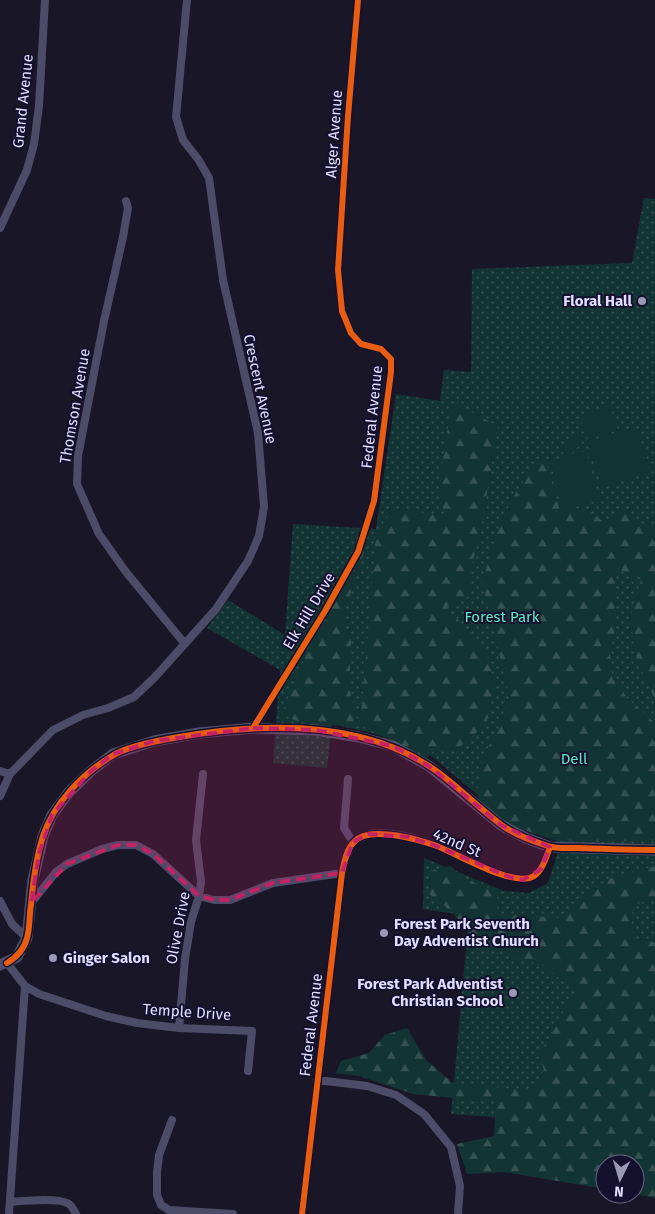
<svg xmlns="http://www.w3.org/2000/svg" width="655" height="1214" font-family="'Fira Sans',sans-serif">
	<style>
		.green { fill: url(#green-dots) }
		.forest { fill: url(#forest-firs) }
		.pitch { fill: #133434 }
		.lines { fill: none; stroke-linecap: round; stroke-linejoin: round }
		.minor { stroke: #4c4c68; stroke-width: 8 }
		.secondary { stroke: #504f6d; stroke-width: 11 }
		.cycleway-casing { stroke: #14102e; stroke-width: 9 }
		.cycleway { stroke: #e95d12; stroke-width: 6 }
		.marked { fill: #c42263; fill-opacity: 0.2; stroke: #c42263; stroke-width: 4; stroke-dasharray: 10 6; stroke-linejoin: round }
		.poi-dot { fill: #9a98b3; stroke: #14102e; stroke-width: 2 }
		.labels { text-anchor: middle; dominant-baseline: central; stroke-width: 4; stroke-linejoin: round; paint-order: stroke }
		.street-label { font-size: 15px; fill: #e0ddff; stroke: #14102e }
		.poi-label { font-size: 15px; font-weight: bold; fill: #e0ddff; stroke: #14102e; text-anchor: end }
		.park-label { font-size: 15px; fill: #5fe9c3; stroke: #14102e }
	</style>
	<defs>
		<pattern id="green-dots" width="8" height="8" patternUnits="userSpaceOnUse" patternTransform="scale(1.25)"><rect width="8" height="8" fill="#133434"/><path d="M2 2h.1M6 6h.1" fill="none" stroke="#355152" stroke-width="1.8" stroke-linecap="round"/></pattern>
		<pattern id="forest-firs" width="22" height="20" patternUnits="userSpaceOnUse" patternTransform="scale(1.25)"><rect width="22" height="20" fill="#133434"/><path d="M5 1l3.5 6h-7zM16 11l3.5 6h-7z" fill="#355152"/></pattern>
	</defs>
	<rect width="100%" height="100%" fill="#191727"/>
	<path class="green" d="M644,198L655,199V1197L635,1164H605L534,1120L451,1114L469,916L423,909L424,858L504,891L529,893L548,883L557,855L555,830L490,805L419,746L368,732L332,724L327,768L273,763L280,670L207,628L228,600L285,635L293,524L376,529L396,394L440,401L444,370L471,372L472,269L632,263Z"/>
	<path class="forest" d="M458,405L498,426L481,528L470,574L468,597L446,607L486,650L495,688L486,724L455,751L435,749L427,758L369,729L360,728L376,537L392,509L445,515L438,494L450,414Z
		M544,453L560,511H587L606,523L621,510L655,531V700L637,661L630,619L641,580L616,568L614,636L610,653L612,674L626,697L655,723V840L604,842L553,840L501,822L479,801L477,790L482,768V759L500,725L509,695L482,583L500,523L518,489Z
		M365,549L344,613V625L351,640L349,688L353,703L354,727L300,722L281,715L313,638Z
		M450,866L468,880L497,891L498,913L558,918L608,879L655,866V902L647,901L633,905L631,928L638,941L655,942V1198L633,1194H635V1164H605V1189L503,1172L467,1174L457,1144L494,1136L496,1102L413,1094L359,1076L336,1073L341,1061L369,1053L385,1035L407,1028L426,1060L453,1083L533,1091L544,1069L538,1053C551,1041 555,1025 564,1011C566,1006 571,1002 575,999L574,990L542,965L498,953L470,934L451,911L428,893L431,871Z"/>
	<path class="pitch" d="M610,406L618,430L588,440L580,416Z
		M636,426L650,472L602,487L587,442Z
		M575,433L584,440L571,455L586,451L600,500L563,510L550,461L567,457L561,451Z"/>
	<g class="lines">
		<path class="minor" d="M126,201L128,208L123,237L104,321L78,456L77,484L99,534L126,572L185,644
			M0,228L27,170L34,144L39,106L45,0
			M253,728L325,611L358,552L374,501L391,372V359L381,349L361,344L351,333L342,311L338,270L348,116L358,0
			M0,771L10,774
			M348,779L344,828L353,842
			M0,796L10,774L53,730L83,715L108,708L134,697L155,677L216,609L248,561L259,536L264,507L258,433L223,280L209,178L198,159L183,140L176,117L187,0
			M353,842C359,839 365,835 370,834C391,831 414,838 434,845C455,852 514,889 533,876C543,870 546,857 550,847
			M0,901L12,924L27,938
			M32,902L56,872L67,864L102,849L118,845H136L153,854L199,896L214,900H230L273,883L342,873
			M7,963L25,986L39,994L106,1016L137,1023L179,1028L252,1031L248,1071
			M179,1028L185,959L191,922L199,896L201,882L196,840L203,774
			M317,1080L367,1086L396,1095L424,1114L451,1147L460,1186L458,1214
			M172,1120L159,1155L157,1172V1195L161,1205L169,1210L233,1214
			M10,1202C23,1201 59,1197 69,1204C72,1206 74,1211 76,1214
			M9,1214L25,986
			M302,1214L342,873L346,857L353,842"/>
		<path class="secondary" d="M0,965L17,957L27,938L33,880L39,854L43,836L52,815L69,792L91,771L113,754L154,741L199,733L253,728L316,730L359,737L393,746L429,766L501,825L526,838L550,847L655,850"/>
		<defs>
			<path id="cycleway" d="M253,728L325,611L358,552L374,501L391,372V359L381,349L361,344L351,333L342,311L338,270L348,116L358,0
				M7,963C17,957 24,950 27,938C30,928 29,916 31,905C33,882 36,858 43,836C54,803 82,774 112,756C127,746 161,740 179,737C260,723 357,719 429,766C454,782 475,805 499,823C512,834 532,841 548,846C556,849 567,848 576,848C603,849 629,850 655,850
				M302,1214L342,873C344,864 346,849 354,842C360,835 370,834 378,834C397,834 416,839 434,845C455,852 514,889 534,876C543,870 546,857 550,847"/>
		</defs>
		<use href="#cycleway" class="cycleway-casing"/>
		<use href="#cycleway" class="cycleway"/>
	</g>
	<path class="marked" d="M253,728L316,730L393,746L429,766L501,825L550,847L541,869L523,880L509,877L436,846L408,837L368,834L353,842L342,873L273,883L230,900H214L199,896L153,854L136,845H118L67,864L31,903L39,854L52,815L91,771L113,754L154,741Z"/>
	<g class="poi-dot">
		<circle cx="642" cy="301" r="5"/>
		<circle cx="384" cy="933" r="5"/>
		<circle cx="53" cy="958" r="5"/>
		<circle cx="513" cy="993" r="5"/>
	</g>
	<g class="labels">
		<g class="street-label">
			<text transform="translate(23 101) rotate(-84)">Grand Avenue</text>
			<text transform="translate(334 134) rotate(-86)">Alger Avenue</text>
			<text transform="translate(260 389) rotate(78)">Crescent Avenue</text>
			<text transform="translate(75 406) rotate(-80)">Thomson Avenue</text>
			<text transform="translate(372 417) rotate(-84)">Federal Avenue</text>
			<text transform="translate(309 611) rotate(-59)">Elk Hill Drive</text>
			<text transform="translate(457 843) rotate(23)">42nd St</text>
			<text transform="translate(178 928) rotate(-79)">Olive Drive</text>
			<text transform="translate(187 1012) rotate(4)">Temple Drive</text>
			<text transform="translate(311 1025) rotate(-83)">Federal Avenue</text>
		</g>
		<g class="poi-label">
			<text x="632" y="301">Floral Hall</text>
			<text x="394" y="924" text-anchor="start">Forest Park Seventh<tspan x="394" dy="17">Day Adventist Church</tspan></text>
			<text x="63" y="958" text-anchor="start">Ginger Salon</text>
			<text x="503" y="984">Forest Park Adventist<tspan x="503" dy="17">Christian School</tspan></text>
		</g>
		<g class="park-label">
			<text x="502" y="617">Forest Park</text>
			<text x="574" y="759">Dell</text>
		</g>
	</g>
	<g transform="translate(620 1179) rotate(185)"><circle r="24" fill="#14102e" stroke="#666282"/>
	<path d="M0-4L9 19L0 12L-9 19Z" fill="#9a98b3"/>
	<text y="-8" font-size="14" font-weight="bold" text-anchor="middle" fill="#e0ddff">N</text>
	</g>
</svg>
